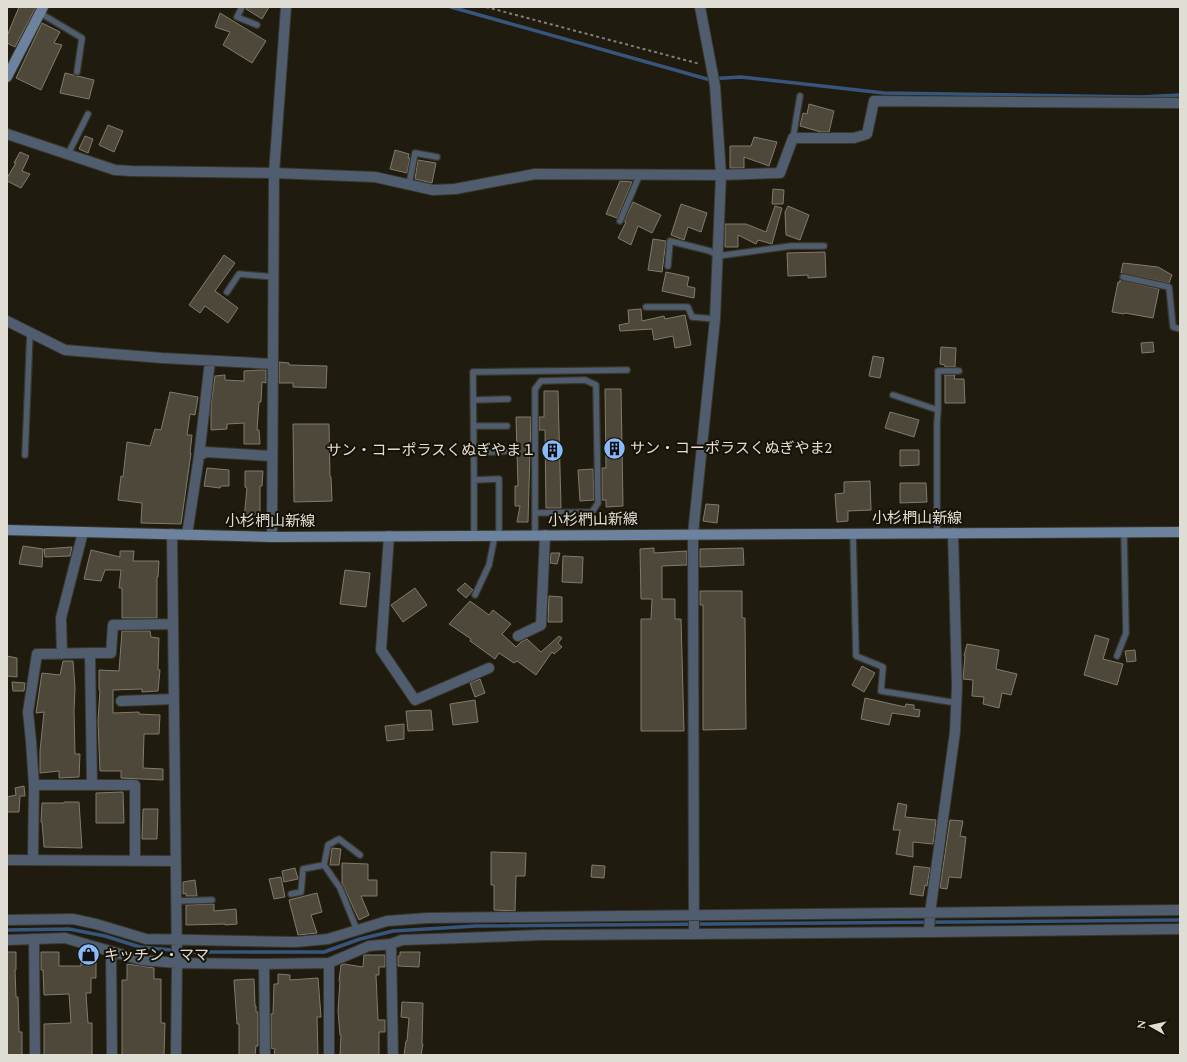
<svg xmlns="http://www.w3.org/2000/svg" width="1187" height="1062" font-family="Spectral,'Noto Sans JP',serif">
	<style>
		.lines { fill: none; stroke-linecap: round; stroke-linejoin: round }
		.stream { stroke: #38567d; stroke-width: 3.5 }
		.building { fill: #4d483a; stroke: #807b6c }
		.lane-casing { stroke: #3a362a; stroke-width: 8 }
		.street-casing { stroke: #3a362a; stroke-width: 12 }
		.secondary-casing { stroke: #3a362a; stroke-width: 12 }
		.path { stroke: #848076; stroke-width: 2; stroke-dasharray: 3 3; stroke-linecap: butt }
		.lane { stroke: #4f5d6e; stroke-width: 5.5 }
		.street { stroke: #4f5d6e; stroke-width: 10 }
		.secondary { stroke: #6d829f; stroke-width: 10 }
		.labels { text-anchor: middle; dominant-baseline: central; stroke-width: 4; stroke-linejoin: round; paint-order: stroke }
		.poi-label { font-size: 15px; fill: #e0ddd5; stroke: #161206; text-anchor: start }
		.street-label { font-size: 15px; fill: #e0ddd5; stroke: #161206 }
	</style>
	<rect width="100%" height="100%" fill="#1f1b0e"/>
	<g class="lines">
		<path class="stream" d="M451,7L707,79L741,77L884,93L1140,97L1180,95
			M7,930L69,929L105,936L140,947L192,952H324L360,939L393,931L476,926L1180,920"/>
	</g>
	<path class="building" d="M19,7H36L15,47L7,43V36Z
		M246,7H269L262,19L246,9Z
		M220,13L266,41L252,63L223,45L230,32L215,27Z
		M42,23L60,32L54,43L62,45L41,90L16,78Z
		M65,73L94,80L89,99L60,93Z
		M809,104L834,111L829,132H821L800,126L803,113L807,114Z
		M108,125L123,131L114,152L99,145Z
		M85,136L93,139L88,153L79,149Z
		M754,137L777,142L769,166L744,157V168H730V146H751Z
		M395,150L409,154L408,158H410L407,173L390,169Z
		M20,152L29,156L22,171L30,174L21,188L7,181V178L16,163H14Z
		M418,160L436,163L432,183L415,179Z
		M620,181L632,182L617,218L606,214Z
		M773,189L784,190L783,204H772Z
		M633,202L661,215L652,233L638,226L631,245L618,238L626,222L624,221Z
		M681,204L707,213L701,232L688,227L684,240L671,235Z
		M775,206L782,208L772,244L758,240L756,244L738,235V247H725V224H746L766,232Z
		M788,206L809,215L800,240L786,235L785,212Z
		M653,239L666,241L662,272L648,270Z
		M825,252L826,277L808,278V275L788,276L787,253Z
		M224,255L235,263L215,291L238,308L228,323L205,306L200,313L189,305Z
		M1123,263L1158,267L1172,275L1169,283L1121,273Z
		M666,272L689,277L687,286L695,288L694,298L662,291Z
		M1120,280L1159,289L1153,318L1125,313L1124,314L1112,312L1118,282H1120Z
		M641,309L642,321L664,316L665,319L685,315L691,345L675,348L673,336L654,340L652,329L620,331L619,325L629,323L628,310Z
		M1153,342L1154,352L1142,353L1141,343Z
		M941,347L956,348L955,367H945V365L940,364Z
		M873,356L884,358L880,378L869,376Z
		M279,362L289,363V365L327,366L326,388L293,387V383H279Z
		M260,370H266V383L262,382L261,402H259L257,430H259L260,444H244V423L227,424V429L211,430V405L215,376L225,375V380L244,381V371Z
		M945,375H955L954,379H964L965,403H945Z
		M605,389H621L623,506L606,507V500H602V468H606Z
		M544,391H558L561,508H546L545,430H539V417H544Z
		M170,392L198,397L195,415L190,414L187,435H192L190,453H191L181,524L141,523L142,503L118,500L121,476L123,477L127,442L150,446L155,429L161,430Z
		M890,412L919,420L914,437L885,428Z
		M516,417H531L528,522H517L520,506H515V486H518Z
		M293,424H329L330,477H331L332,501L294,502Z
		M900,450H919V465L900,466Z
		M207,468L229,470V486H221L220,488L204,486Z
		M593,469L594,500L580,501L578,470Z
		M245,471H263L262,486H260V519H244L247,488L245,487Z
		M870,481L871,510L848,511V521L837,522L835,494L844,493V482Z
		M900,483H926L927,502L900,503Z
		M706,504L719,505L717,523L703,521Z
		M23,546L43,549L42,567L19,564Z
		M72,547L70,556L45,557L44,549Z
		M654,548V553L687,551V565L662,566V599H675V619H681L684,731H641V619H651L652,599H641L640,549Z
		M743,548L744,565L700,567V549Z
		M91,550L120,557V551H134L133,561H159L158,577H157V618H122V588H119L121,570H105L101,581L84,579Z
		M551,553H560L557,564L550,563Z
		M563,556L583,557L582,583L562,582Z
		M345,570L370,573L366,607L340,604Z
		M465,583L473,590L466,598L457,590Z
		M415,588L427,605L403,622L391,605Z
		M700,591H742V618H745L746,729L703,730V605H700Z
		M549,596L562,597V622H548Z
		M470,601L489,615L493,610L511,624L502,634L516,647L521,642L527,639L541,652L559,636L562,638L558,643L562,647L554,654L552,652L536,675L517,661L514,663L499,653L495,659L470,641L471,639L449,624Z
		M122,631H150L151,637L159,638L158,670H160L158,691L142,692V689L113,690V713L139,712V714L160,715L159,734H144L143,768L163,769V780L121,778V771H100L98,721L100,690H99V670L119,671Z
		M1095,635L1109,639L1103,659L1123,664L1117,685L1084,675Z
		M967,644L999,650L996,669L1017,674L1011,695L1002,693L999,708L983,704L984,697L972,696L973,680L963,679L965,656H964Z
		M1135,650L1136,661L1127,662L1125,651Z
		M7,656L17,658V677L7,676Z
		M63,661H73L75,688L74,711L75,754H80L79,777L59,778V771L40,773V751L44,712L36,713L42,673L60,675Z
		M862,666L875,673L864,692L852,685Z
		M480,679L485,693L475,697L470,683Z
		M12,682L25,683L24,691H13Z
		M865,698L905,707L906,704L914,705V709L920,710L919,717L892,713L889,725L861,719Z
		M475,700L478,722L453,725L450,704Z
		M431,710L433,730L408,731L406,711Z
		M404,724V739L387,741L385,726Z
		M24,786L25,796H20L19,812H7V797L16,795L15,788Z
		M123,792L124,823H96V793Z
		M64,802H79L82,848L44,847L42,822H41L42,803H64Z
		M898,803L907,805L905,817L936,820L933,844L913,842V857L896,854L900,830H893Z
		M143,809H158L157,839H142Z
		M950,820L963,821L960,836L966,837L961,878L949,877L947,889L940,888Z
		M332,848L341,849L339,865H330Z
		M491,852L526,853L525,876H516L515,911L494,910V885H491Z
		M342,863L368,864V880H377V896H361L369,915L359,920L342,883Z
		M592,865L605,866L604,878L591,877Z
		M914,866L930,868L927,886L925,885L923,896L910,894Z
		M295,868L298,879L284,882L282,871Z
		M281,877L285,897L274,899L269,879Z
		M195,880L197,896H186V893L183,894V882Z
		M317,893L322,912L311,915L317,933L298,935L289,900Z
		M214,904V911L236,909L237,924L225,925V924L186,925V905Z
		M81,949L96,954V978H91V993H86L88,1023H92V1055H44V1024L71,1023L69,994L44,995L43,970H41V952H59V966H81Z
		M7,952H16V970H15L16,997H18L19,1032H22V1055H7Z
		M400,952H420L419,967L398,966V956H400Z
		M364,955H385V967H379V975H376L378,1020H385V1032H379V1055H340L341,1035H340L338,1011L340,981H339L341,965L344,964L363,967Z
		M127,964L154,968V979H161V1023H165L164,1055H122V980H127Z
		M278,974L290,975V980L318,978L321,1017H317L318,1055H274L275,1049L271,1048V1014H273L274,984H278Z
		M254,979L255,1006H256V1012H258V1046H256L255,1055H239V1024H237L234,980Z
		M402,1002L423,1003L422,1044H423L421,1055H404L406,1041H407L409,1018L401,1017Z"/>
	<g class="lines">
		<defs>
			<path id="lane" d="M242,7L237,17L257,25
				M40,13L82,38L77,72
				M793,138L800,96
				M68,154L88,114
				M409,185L415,153L437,157
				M620,221L640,174
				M668,266L670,241L710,251L718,256L791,246H824
				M1123,277L1169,287L1173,327L1180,329
				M227,292L239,274L274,277
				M646,307H688L692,317L715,319
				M893,395L938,410L937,423V533
				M473,400L508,399
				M938,410V371H959
				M474,426H507
				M474,453L508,451
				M25,455L30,332
				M474,480L473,372L627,370
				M853,533L856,656L883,667L881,691L957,703
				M474,535V480L499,479V535
				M535,535V389L541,381L585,380L596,385L598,503L592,512L535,513
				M475,595L489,565L495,535
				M1117,656L1126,633L1124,532
				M324,865L328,845L339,839L360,855
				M291,894L301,892L303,869L324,865L340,888L357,930
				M177,901L212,900"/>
			<path id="street" d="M700,7L715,86L721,175L715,319L693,534L694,934L929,932
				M7,134L115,170L132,171L274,173L375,177L433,190L455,189L535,174L721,175L780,173L793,138H854L867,134L874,101L1180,103
				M7,321L65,350L162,358L273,364
				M199,456L210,361
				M953,533L957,686L955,732L930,913L929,932L1180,929
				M172,534L177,963L176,1055
				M187,535L199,456L206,452L272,456
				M389,536L381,650L415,700L489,668
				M272,537L274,173L286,7
				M518,636L541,625L545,535
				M90,653H111L113,625L173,624
				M62,654L61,618L83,532
				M121,701L174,699
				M34,785L31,741L28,712L37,654L90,653L92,785
				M8,860L176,861
				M33,860L34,785H135V861
				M7,920L73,919L96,924L146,939L295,942L328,939L387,921L427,918L1180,910
				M34,939L35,1055
				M7,940L65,938L141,960L177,963L264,964L329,963V1055
				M391,944L402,940L542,935L694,934
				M111,951L112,1055
				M329,963L369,946L391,944L393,1055
				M264,964L265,1055"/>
			<path id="secondary" d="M7,77L43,7
				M7,530L272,537L1180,532"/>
		</defs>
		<use href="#lane" class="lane-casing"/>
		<use href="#street" class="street-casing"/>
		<use href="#secondary" class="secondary-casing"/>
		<path class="path" d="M486,7L700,64"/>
		<use href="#lane" class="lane"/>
		<use href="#street" class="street"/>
		<use href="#secondary" class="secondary"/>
	</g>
	<defs>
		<symbol id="building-disc" viewBox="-11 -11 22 22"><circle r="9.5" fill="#88bafc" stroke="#161206"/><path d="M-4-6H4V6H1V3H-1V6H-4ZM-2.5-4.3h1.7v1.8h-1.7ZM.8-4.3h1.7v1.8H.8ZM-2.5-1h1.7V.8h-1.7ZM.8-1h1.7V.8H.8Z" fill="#111"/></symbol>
		<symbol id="shop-disc" viewBox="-11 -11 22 22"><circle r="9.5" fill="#88bafc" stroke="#161206"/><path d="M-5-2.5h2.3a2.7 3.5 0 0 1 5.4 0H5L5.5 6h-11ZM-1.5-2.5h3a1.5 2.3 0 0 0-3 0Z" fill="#111"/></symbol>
	</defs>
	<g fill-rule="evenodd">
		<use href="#building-disc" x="602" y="436" width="25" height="25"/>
		<use href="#building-disc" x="540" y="438" width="25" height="25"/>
		<use href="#shop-disc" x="76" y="942" width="25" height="25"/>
	</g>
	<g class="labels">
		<g class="poi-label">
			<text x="630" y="448">サン・コーポラスくぬぎやま2</text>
			<text x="536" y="450" text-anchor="end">サン・コーポラスくぬぎやま１</text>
			<text x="104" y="955">キッチン・ママ</text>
		</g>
		<g class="street-label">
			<text x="917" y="518">小杉椚山新線</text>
			<text transform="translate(593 520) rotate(-1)">小杉椚山新線</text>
			<text x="270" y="521">小杉椚山新線</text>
		</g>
	</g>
	<rect width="1187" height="1062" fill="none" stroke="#e0ddd5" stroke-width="16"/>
	<g transform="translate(1151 1026) rotate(278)" stroke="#161206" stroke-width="3" paint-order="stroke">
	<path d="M0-3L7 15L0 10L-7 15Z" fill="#e0ddd5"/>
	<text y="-6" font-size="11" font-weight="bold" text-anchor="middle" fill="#e0ddd5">N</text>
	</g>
</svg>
